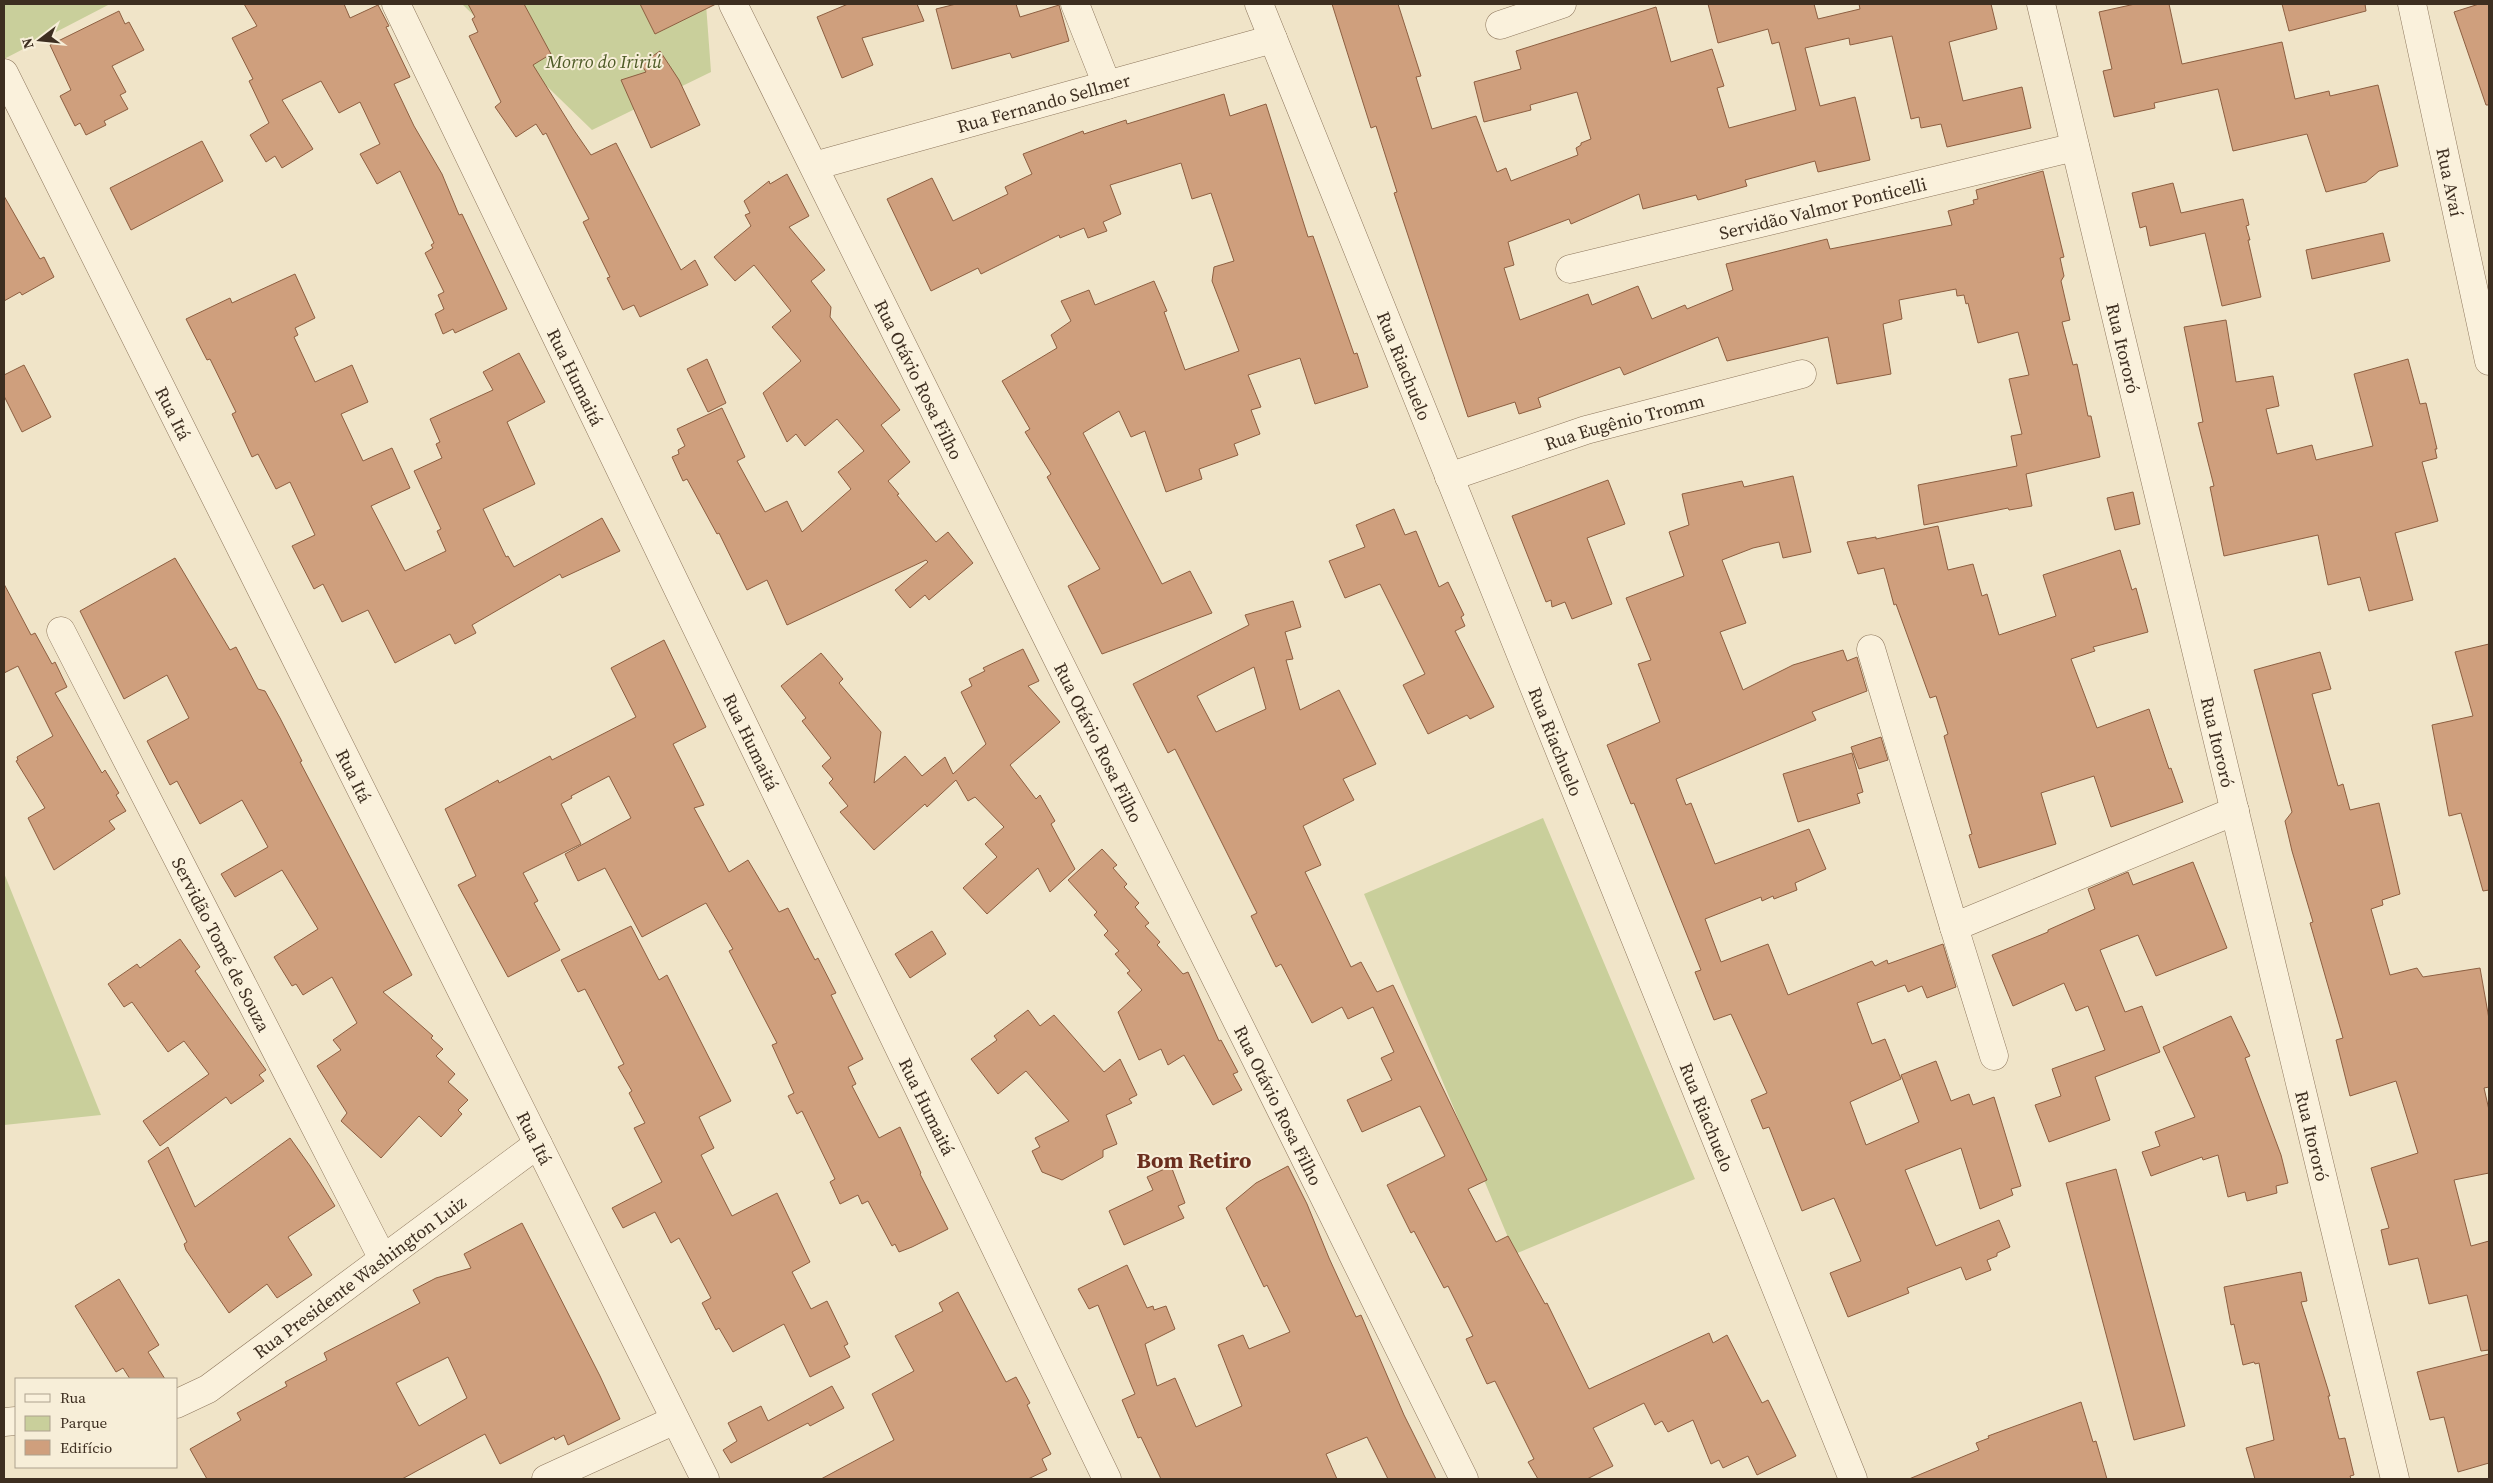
<svg xmlns="http://www.w3.org/2000/svg" width="2493" height="1483" font-family="'Source Serif 4',serif">
	<style>
		.green { fill: #c9cf9b }
		.building { fill: #cf9f7d; stroke: #8d5f41; fill-rule: evenodd }
		.lines { fill: none; stroke-linecap: round; stroke-linejoin: round }
		.minor-casing { stroke: #8d765c; stroke-width: 29 }
		.minor { stroke: #faf1dc; stroke-width: 28 }
		.labels { text-anchor: middle; dominant-baseline: central; stroke-width: 4; stroke-linejoin: round; paint-order: stroke }
		.park-label { font-size: 18px; font-style: italic; fill: #4d5a26; stroke: #f7eed8 }
		.street-label { font-size: 18px; fill: #3d2e20; stroke: #f7eed8 }
		.district-label { font-size: 22px; font-weight: bold; fill: #6b2e1e; stroke: #f7eed8 }
	</style>
	<rect width="100%" height="100%" fill="#f0e4c8"/>
	<path class="green" d="M4,4H110L4,59Z
		M462,4H706L711,72L592,130Z
		M1543,818L1695,1179L1515,1254L1364,894Z
		M4,873L101,1115L4,1125Z"/>
	<path class="building" d="M244,4H344L350,18L378,5L389,26L386,27L410,77L394,84L414,126L442,174L459,215L462,214L507,309L455,333L453,329L443,334L435,314L444,309L438,295L444,292L425,253L433,248L431,245L434,243L400,171L377,184L360,154L380,144L360,102L339,113L321,81L282,100L313,149L282,168L275,156L266,162L250,135L269,123L249,81L253,79L232,38L257,26Z
		M468,4H524L551,54L533,65L573,129L591,155L616,143L681,270L695,260L708,285L640,317L634,305L623,310L607,278L610,277L583,222L589,219L546,133L543,135L536,124L516,137L495,107L501,102L469,36L478,32L472,19L475,17Z
		M640,4H716L655,34Z
		M848,4H917L924,21L862,38L873,65L842,78L817,17Z
		M956,4H1016L1020,17L1059,5L1069,41L1012,58L1010,53L952,69L936,9Z
		M1332,4H1398L1421,76L1416,77L1432,129L1476,116L1497,172L1506,168L1511,181L1578,155L1576,148L1581,145V143L1591,139L1577,92L1530,105L1531,110L1484,122L1474,82L1521,69L1516,51L1656,7L1671,62L1712,49L1724,86L1717,88L1729,128L1796,110L1779,42L1772,44L1768,29L1718,43L1708,4H1814L1818,19L1860,9L1859,4H1991L1997,29L1949,42L1963,101L2022,87L2031,128L1947,147L1941,124L1921,128L1919,117L1911,119L1892,36L1850,45L1849,38L1805,48L1820,106L1855,97L1870,160L1818,172L1815,161L1745,180L1747,186L1698,200L1696,195L1643,209L1639,194L1571,224L1569,219L1508,242L1514,265L1504,268L1520,320L1588,294L1592,305L1638,286L1652,319L1685,305L1687,309L1733,290L1726,264L1827,239L1830,249L1952,225L1948,211L1974,204L1973,200L1978,199L1976,190L2043,171L2064,257L2060,258L2064,276L2061,281L2070,320L2062,322L2073,365L2077,364L2088,416H2091L2100,457L2026,474L2032,506L2009,510L2008,508L1924,525L1918,485L2017,466L2011,436L2022,434L2009,379L2029,375L2018,332L1978,343L1968,303L1966,304L1964,295L1957,296L1956,289L1899,300L1902,319L1883,324L1891,374L1837,384L1828,337L1727,361L1718,337L1624,375L1620,367L1538,398L1541,407L1519,414L1515,402L1468,417L1394,193L1397,192L1376,126L1371,128Z
		M2135,4H2169L2182,64L2282,42L2295,99L2329,91L2330,96L2378,85L2398,166L2379,171L2366,182L2326,192L2307,134L2233,151L2218,89L2154,103L2155,108L2114,117L2103,71L2112,69L2099,12Z
		M2282,4H2365L2366,11L2289,31Z
		M2479,4H2489V105H2486L2454,12Z
		M119,11L125,24L129,22L144,50L112,66L126,92L120,95L128,109L104,121L106,125L86,135L80,123L75,126L60,96L71,90L50,45Z
		M660,51L679,80L700,125L651,148L621,80L646,72L641,64Z
		M1224,94L1230,116L1266,104L1308,237L1313,236L1354,354L1357,353L1368,387L1315,404L1300,358L1248,375L1261,407L1251,410L1260,434L1234,444L1238,455L1199,469L1202,479L1166,492L1145,431L1131,437L1119,411L1083,433L1162,584L1190,571L1212,613L1102,654L1068,586L1100,569L1047,477L1051,474L1025,432L1030,429L1002,381L1057,348L1051,335L1071,321L1061,301L1089,290L1095,305L1154,281L1167,311L1164,312L1185,370L1239,351L1212,281L1214,267L1234,261L1211,193L1192,199L1181,163L1110,185L1121,214L1103,222L1107,231L1088,238L1084,228L1060,238L1059,235L981,274L978,268L931,291L887,199L932,178L953,221L1008,194L1005,187L1032,174L1023,154L1083,131L1084,134L1126,120L1127,124Z
		M202,141L223,181L131,230L110,188Z
		M787,174L809,216L789,227L825,270L811,281L831,307L830,317L900,410L881,425L910,462L888,481L899,494L897,495L936,542L948,532L973,563L929,600L925,595L910,608L895,590L928,562L926,560L787,625L767,580L747,590L719,533L717,534L687,479L683,481L672,457L679,454L678,450L685,446L677,429L722,408L745,457L737,461L765,512L787,501L802,532L851,489L838,472L864,451L837,419L805,446L796,434L787,442L763,393L801,361L772,327L791,311L754,265L735,281L714,257L751,226L745,215L750,213L744,201L769,181L770,184Z
		M2173,183L2181,213L2243,199L2249,225L2246,226L2250,240H2248L2261,297L2222,306L2205,233L2150,246L2146,226L2140,228L2132,193Z
		M4,196L40,259L44,257L54,277L22,295L20,292L4,301Z
		M2383,233L2390,261L2312,279L2306,250Z
		M295,274L315,318L295,328L298,335L294,337L315,382L352,365L368,402L341,414L363,461L392,448L410,488L371,506L405,571L446,551L437,531L441,529L414,471L442,458L436,444L440,442L430,419L493,390L483,372L519,353L545,402L507,422L535,484L483,509L506,557L508,556L514,567L602,518L620,551L562,578L560,574L472,625L476,633L455,644L450,634L395,663L368,610L342,622L323,584L314,589L292,546L315,535L290,482L276,489L258,454L252,457L232,414L236,412L210,359L207,360L186,319L230,298L232,303Z
		M2226,320L2236,382L2273,376L2279,406L2266,409L2277,454L2312,445L2316,460L2373,446L2354,374L2408,359L2420,404L2426,403L2437,449H2435L2437,458L2422,462L2438,521L2395,533L2413,600L2369,611L2360,577L2328,585L2318,535L2224,556L2210,487L2214,486L2198,423L2203,422L2184,327Z
		M707,359L726,403L708,412L687,369Z
		M24,365L51,417L22,432L4,396V375Z
		M1793,476L1811,552L1783,558L1779,542L1753,548L1722,560L1746,623L1720,632L1743,690L1793,665L1843,650L1847,661L1857,657L1867,691L1812,712L1816,720L1676,779L1686,805L1691,803L1715,864L1809,829L1826,869L1795,883L1797,890L1774,899L1773,896L1762,901L1761,897L1705,919L1721,962L1768,944L1788,995L1872,961L1875,966L1887,960L1888,964L1943,944L1956,987L1927,998L1922,986L1908,992L1905,985L1857,1003L1872,1044L1885,1039L1901,1079L1850,1102L1866,1145L1919,1122L1901,1075L1936,1061L1951,1101L1969,1094L1973,1105L1994,1097L2021,1186L2011,1189L2013,1195L1980,1209L1961,1148L1905,1170L1936,1246L1999,1220L2010,1247L1997,1253V1256L1987,1260L1991,1270L1966,1280L1961,1267L1907,1288L1909,1293L1848,1317L1830,1273L1861,1261L1834,1198L1802,1211L1769,1127L1763,1129L1751,1100L1767,1093L1731,1014L1714,1020L1695,972L1701,970L1634,803L1631,804L1607,745L1660,722L1638,664L1651,660L1626,598L1684,576L1669,532L1689,525L1682,494L1742,481L1744,487Z
		M1608,480L1625,524L1587,538L1612,604L1572,619L1565,602L1552,607L1551,600L1546,602L1512,516Z
		M2133,492L2140,524L2115,530L2107,498Z
		M1394,509L1405,535L1416,531L1439,587L1448,582L1464,615L1461,617L1465,626L1455,631L1494,707L1470,719L1467,715L1428,734L1403,685L1425,674L1380,584L1345,598L1329,561L1365,547L1356,525Z
		M1938,526L1948,570L1973,564L1982,596L1987,594L1999,635L2056,616L2043,575L2120,550L2132,590L2136,588L2148,632L2093,647L2095,651L2071,659L2097,728L2149,709L2169,769L2171,768L2183,802L2111,827L2094,776L2041,793L2056,844L1979,868L1969,835L1972,834L1944,736L1948,734L1936,696L1930,698L1896,604L1894,605L1884,568L1858,574L1847,542L1876,537V539Z
		M175,558L230,650L236,647L258,689L265,691L280,718L302,761L300,762L412,975L383,992L433,1036L431,1038L443,1049L436,1056L455,1074L448,1082L468,1100L458,1110L462,1114L441,1137L419,1116L381,1158L341,1121L347,1113L317,1066L341,1050L333,1040L357,1023L332,977L303,995L296,984L292,986L274,957L318,929L282,870L235,897L221,874L268,847L242,800L200,824L177,781L170,785L147,741L189,718L167,675L124,699L80,611Z
		M4,584L31,635L35,633L52,664L55,662L67,687L55,693L102,773L105,770L119,793L116,795L126,811L109,821L115,829L54,870L28,818L45,808L16,761L18,760L17,757L53,736L18,666L4,673Z
		M1293,601L1301,627L1285,632L1293,659L1286,660L1300,710L1339,690L1376,764L1343,779L1354,800L1303,826L1321,865L1305,872L1351,967L1361,962L1377,992L1393,985L1487,1180L1468,1189L1496,1242L1508,1236L1545,1304L1547,1303L1589,1389L1709,1333L1713,1343L1727,1335L1762,1403L1768,1400L1796,1456L1757,1475L1748,1456L1723,1468L1719,1460L1711,1464L1693,1420L1668,1432L1662,1421L1655,1425L1644,1403L1593,1428L1613,1466L1587,1479H1538L1528,1462L1534,1459L1495,1381L1487,1384L1466,1339L1473,1336L1448,1286L1444,1288L1414,1231L1411,1233L1387,1185L1445,1156L1420,1106L1362,1132L1347,1100L1392,1080L1381,1058L1394,1052L1373,1007L1348,1019L1342,1007L1312,1023L1281,964L1276,967L1251,916L1257,913L1175,749L1168,753L1133,684L1249,625L1245,615ZM1254,667L1266,709L1216,732L1197,696Z
		M664,640L706,727L673,744L704,805L694,808L729,872L748,860L779,912L788,908L815,960L818,958L836,993L831,995L863,1059L848,1067L856,1084L852,1086L879,1138L900,1127L921,1173L920,1174L948,1229L912,1247L899,1252L895,1244L892,1246L868,1201L862,1204L858,1195L840,1204L830,1182L835,1179L802,1111L797,1114L788,1096L794,1093L772,1045L777,1043L729,951L733,949L706,903L642,937L605,868L578,881L565,854L631,818L609,776L571,796L572,798L561,804L581,844L523,873L538,901L534,903L560,950L508,977L458,885L476,876L445,809L498,780L499,783L550,756L552,760L636,717L611,668Z
		M2489,644V890L2483,891L2461,813L2449,816L2432,725L2473,716L2455,652Z
		M1023,649L1039,681L1028,686L1060,722L1010,765L1036,799L1040,795L1055,821L1051,824L1075,869L1050,892L1038,868L987,914L963,888L997,857L985,844L1004,827L975,797L968,801L956,780L927,807L925,804L874,850L840,812L848,806L829,783L833,779L822,766L831,758L802,721L806,718L781,686L821,653L843,679L839,683L881,732L874,783L905,756L922,776L945,757L953,774L986,744L961,692L972,686L969,679L985,671L983,668Z
		M2320,652L2331,689L2312,694L2338,786L2343,784L2350,810L2379,803L2400,894L2382,900L2383,905L2371,909L2390,975L2417,968L2423,977L2480,968L2489,1019V1087L2484,1088L2489,1110V1173L2454,1180L2471,1246L2489,1241V1350L2481,1351L2467,1295L2429,1304L2418,1258L2389,1265L2381,1230L2389,1228L2371,1168L2418,1153L2396,1081L2350,1096L2336,1040L2343,1038L2310,923L2313,922L2292,851L2285,821L2292,812L2254,670Z
		M1881,737L1888,760L1859,769L1851,747Z
		M1852,753L1863,792L1857,794L1860,803L1798,822L1783,774Z
		M1102,849L1117,865L1113,868L1127,884L1124,887L1139,903L1135,907L1149,923L1145,926L1160,942L1157,945L1183,974L1188,972L1219,1041L1221,1040L1238,1072L1233,1074L1242,1090L1213,1105L1184,1055L1168,1065L1161,1049L1139,1060L1118,1012L1142,990L1127,973L1130,971L1115,954L1119,951L1104,935L1108,931L1094,915L1097,912L1068,880Z
		M2193,862L2227,948L2156,976L2138,935L2100,950L2125,1012L2142,1006L2160,1052L2095,1077L2110,1120L2049,1142L2035,1105L2061,1096L2052,1069L2105,1050L2088,1006L2076,1011L2064,983L2013,1006L1992,955L2048,932V930L2095,909L2088,889L2128,872L2133,885Z
		M631,926L659,980L667,975L731,1101L699,1117L714,1148L701,1155L732,1216L777,1193L810,1262L792,1272L811,1309L827,1301L848,1344L844,1346L850,1357L810,1377L784,1324L733,1352L719,1328L716,1330L702,1303L711,1298L679,1238L671,1243L655,1212L623,1228L612,1208L662,1182L634,1128L645,1123L629,1093L632,1091L618,1067L624,1064L585,989L578,992L561,960Z
		M932,931L946,954L910,978L895,954Z
		M180,939L200,967L195,971L266,1070L259,1075L264,1081L231,1104L226,1097L160,1146L143,1121L209,1074L184,1041L168,1052L132,1002L124,1007L108,984L137,964L140,968Z
		M1028,1010L1040,1026L1054,1015L1104,1072L1120,1059L1137,1095L1129,1099L1132,1103L1106,1115L1117,1144L1103,1150V1157L1062,1180L1042,1172L1032,1151L1040,1147L1035,1138L1069,1121L1026,1071L998,1094L971,1059L997,1040L994,1036Z
		M2231,1016L2250,1056L2245,1058L2281,1155L2288,1183L2276,1186L2277,1193L2247,1201L2245,1192L2228,1197L2218,1155L2203,1160L2202,1157L2151,1176L2142,1152L2160,1146L2155,1132L2195,1117L2163,1047Z
		M290,1138L310,1166L335,1206L288,1237L312,1275L277,1298L267,1284L229,1313L186,1250L184,1244L187,1242L148,1161L168,1147L195,1207Z
		M1171,1166L1185,1203L1178,1206L1184,1218L1124,1245L1109,1211L1153,1190L1147,1177Z
		M1288,1166L1307,1204L1329,1258L1356,1317L1361,1315L1404,1415L1436,1479H1388L1367,1437L1326,1454L1337,1479H1161L1141,1437L1138,1438L1122,1400L1135,1394L1098,1305L1089,1309L1078,1289L1127,1265L1147,1308L1153,1306L1154,1310L1166,1306L1175,1329L1145,1344L1157,1386L1175,1378L1196,1427L1242,1406L1218,1345L1243,1335L1249,1349L1290,1332L1267,1285L1264,1287L1226,1208L1256,1183Z
		M2116,1169L2185,1426L2134,1440L2066,1183Z
		M522,1223L600,1376L620,1419L568,1445L564,1435L555,1440L554,1437L500,1464L485,1434L402,1479H207L190,1449L241,1420L237,1413L287,1386L285,1382L327,1360L324,1353L420,1303L413,1290L436,1278L471,1268L464,1254ZM448,1357L467,1398L419,1426L396,1383Z
		M2301,1272L2307,1301L2301,1302L2330,1396H2328L2339,1439L2345,1438L2354,1475L2350,1476L2351,1479H2255L2246,1448L2274,1440L2259,1363L2255,1364L2254,1362L2243,1365L2234,1324L2231,1325L2224,1287Z
		M119,1279L159,1345L148,1352L165,1379H130L123,1368L116,1372L75,1306Z
		M958,1292L1006,1382L1016,1377L1030,1403L1027,1405L1051,1454L1042,1459L1047,1470L1028,1479H821L894,1440L872,1394L914,1371L895,1336L943,1311L939,1303Z
		M2489,1354V1463L2458,1472L2444,1417L2430,1420L2417,1372Z
		M832,1386L844,1408L810,1426L808,1423L731,1463L723,1450L737,1441L728,1423L761,1406L768,1421Z
		M2081,1402L2093,1442L2096,1441L2107,1479H1909L1979,1450L1976,1443L1989,1438L1988,1436Z"/>
	<g class="lines">
		<defs>
			<g id="minor">
				<path id="s1" d="M396,4L1107,1479"/>
				<path id="s2" d="M733,4L1464,1479"/>
				<path d="M1075,4L1107,85"/>
				<path id="s3" d="M1259,4L1853,1479"/>
				<path id="s4" d="M2041,4L2395,1479"/>
				<path id="s5" d="M2412,4L2489,361"/>
				<path d="M1500,25L1562,4"/>
				<path id="s6" d="M4,73L705,1479"/>
				<path id="s7" d="M814,166L1273,39"/>
				<path id="s8" d="M1570,269L2075,147"/>
				<path id="s9" d="M1449,477L1586,430L1802,374"/>
				<path id="s10" d="M61,631L383,1259"/>
				<path d="M1871,649L1954,927L2235,811"/>
				<path d="M1954,927L1994,1056"/>
				<path id="s11" d="M176,1404L208,1389L538,1144"/>
				<path d="M4,1422L16,1421"/>
				<path d="M546,1479L675,1420"/>
			</g>
		</defs>
		<use href="#minor" class="minor-casing"/>
		<use href="#minor" class="minor"/>
	</g>
	<g class="labels">
		<g class="park-label">
			<text x="604" y="61">Morro do Iririú</text>
		</g>
		<g class="street-label">
			<text stroke="none"><textPath href="#s7" startOffset="238">Rua Fernando Sellmer</textPath></text>
			<text stroke="none"><textPath href="#s5" startOffset="182">Rua Avaí</textPath></text>
			<text stroke="none"><textPath href="#s8" startOffset="260">Servidão Valmor Ponticelli</textPath></text>
			<text stroke="none"><textPath href="#s4" startOffset="354">Rua Itororó</textPath></text>
			<text stroke="none"><textPath href="#s3" startOffset="390">Rua Riachuelo</textPath></text>
			<text stroke="none"><textPath href="#s1" startOffset="414">Rua Humaitá</textPath></text>
			<text stroke="none"><textPath href="#s2" startOffset="419">Rua Otávio Rosa Filho</textPath></text>
			<text stroke="none"><textPath href="#s6" startOffset="380">Rua Itá</textPath></text>
			<text stroke="none"><textPath href="#s9" startOffset="184">Rua Eugênio Tromm</textPath></text>
			<text stroke="none"><textPath href="#s2" startOffset="824">Rua Otávio Rosa Filho</textPath></text>
			<text stroke="none"><textPath href="#s1" startOffset="819">Rua Humaitá</textPath></text>
			<text stroke="none"><textPath href="#s3" startOffset="795">Rua Riachuelo</textPath></text>
			<text stroke="none"><textPath href="#s4" startOffset="759">Rua Itororó</textPath></text>
			<text stroke="none"><textPath href="#s6" startOffset="785">Rua Itá</textPath></text>
			<text stroke="none"><textPath href="#s10" startOffset="352">Servidão Tomé de Souza</textPath></text>
			<text stroke="none"><textPath href="#s2" startOffset="1229">Rua Otávio Rosa Filho</textPath></text>
			<text stroke="none"><textPath href="#s1" startOffset="1224">Rua Humaitá</textPath></text>
			<text stroke="none"><textPath href="#s3" startOffset="1200">Rua Riachuelo</textPath></text>
			<text stroke="none"><textPath href="#s4" startOffset="1164">Rua Itororó</textPath></text>
			<text stroke="none"><textPath href="#s6" startOffset="1190">Rua Itá</textPath></text>
			<text stroke="none"><textPath href="#s11" startOffset="224">Rua Presidente Washington Luiz</textPath></text>
		</g>
		<g class="district-label">
			<text x="1194" y="1160">Bom Retiro</text>
		</g>
	</g>
	<rect width="2493" height="1483" fill="none" stroke="#3d2e20" stroke-width="10"/>
	<rect x="15" y="1378" width="162" height="90" fill="#f7eed8" stroke="#ada18e"/>
	<rect x="25" y="1394" width="25" height="8" fill="#faf1dc" stroke="#ada18e"/>
	<text x="60" y="1403" font-size="15" fill="#3d2e20">Rua</text>
	<rect x="25" y="1416" width="25" height="15" fill="#c9cf9b" stroke="#ada18e"/>
	<text x="60" y="1428" font-size="15" fill="#3d2e20">Parque</text>
	<rect x="25" y="1440" width="25" height="15" fill="#cf9f7d" stroke="#ada18e"/>
	<text x="60" y="1453" font-size="15" fill="#3d2e20">Edifício</text>
	<g transform="translate(40 40) rotate(254)" stroke="#f7eed8" stroke-width="4" paint-order="stroke">
	<path d="M0-4L9 19L0 12L-9 19Z" fill="#3d2e20"/>
	<text y="-8" font-size="14" font-weight="bold" text-anchor="middle" fill="#3d2e20">N</text>
	</g>
</svg>
